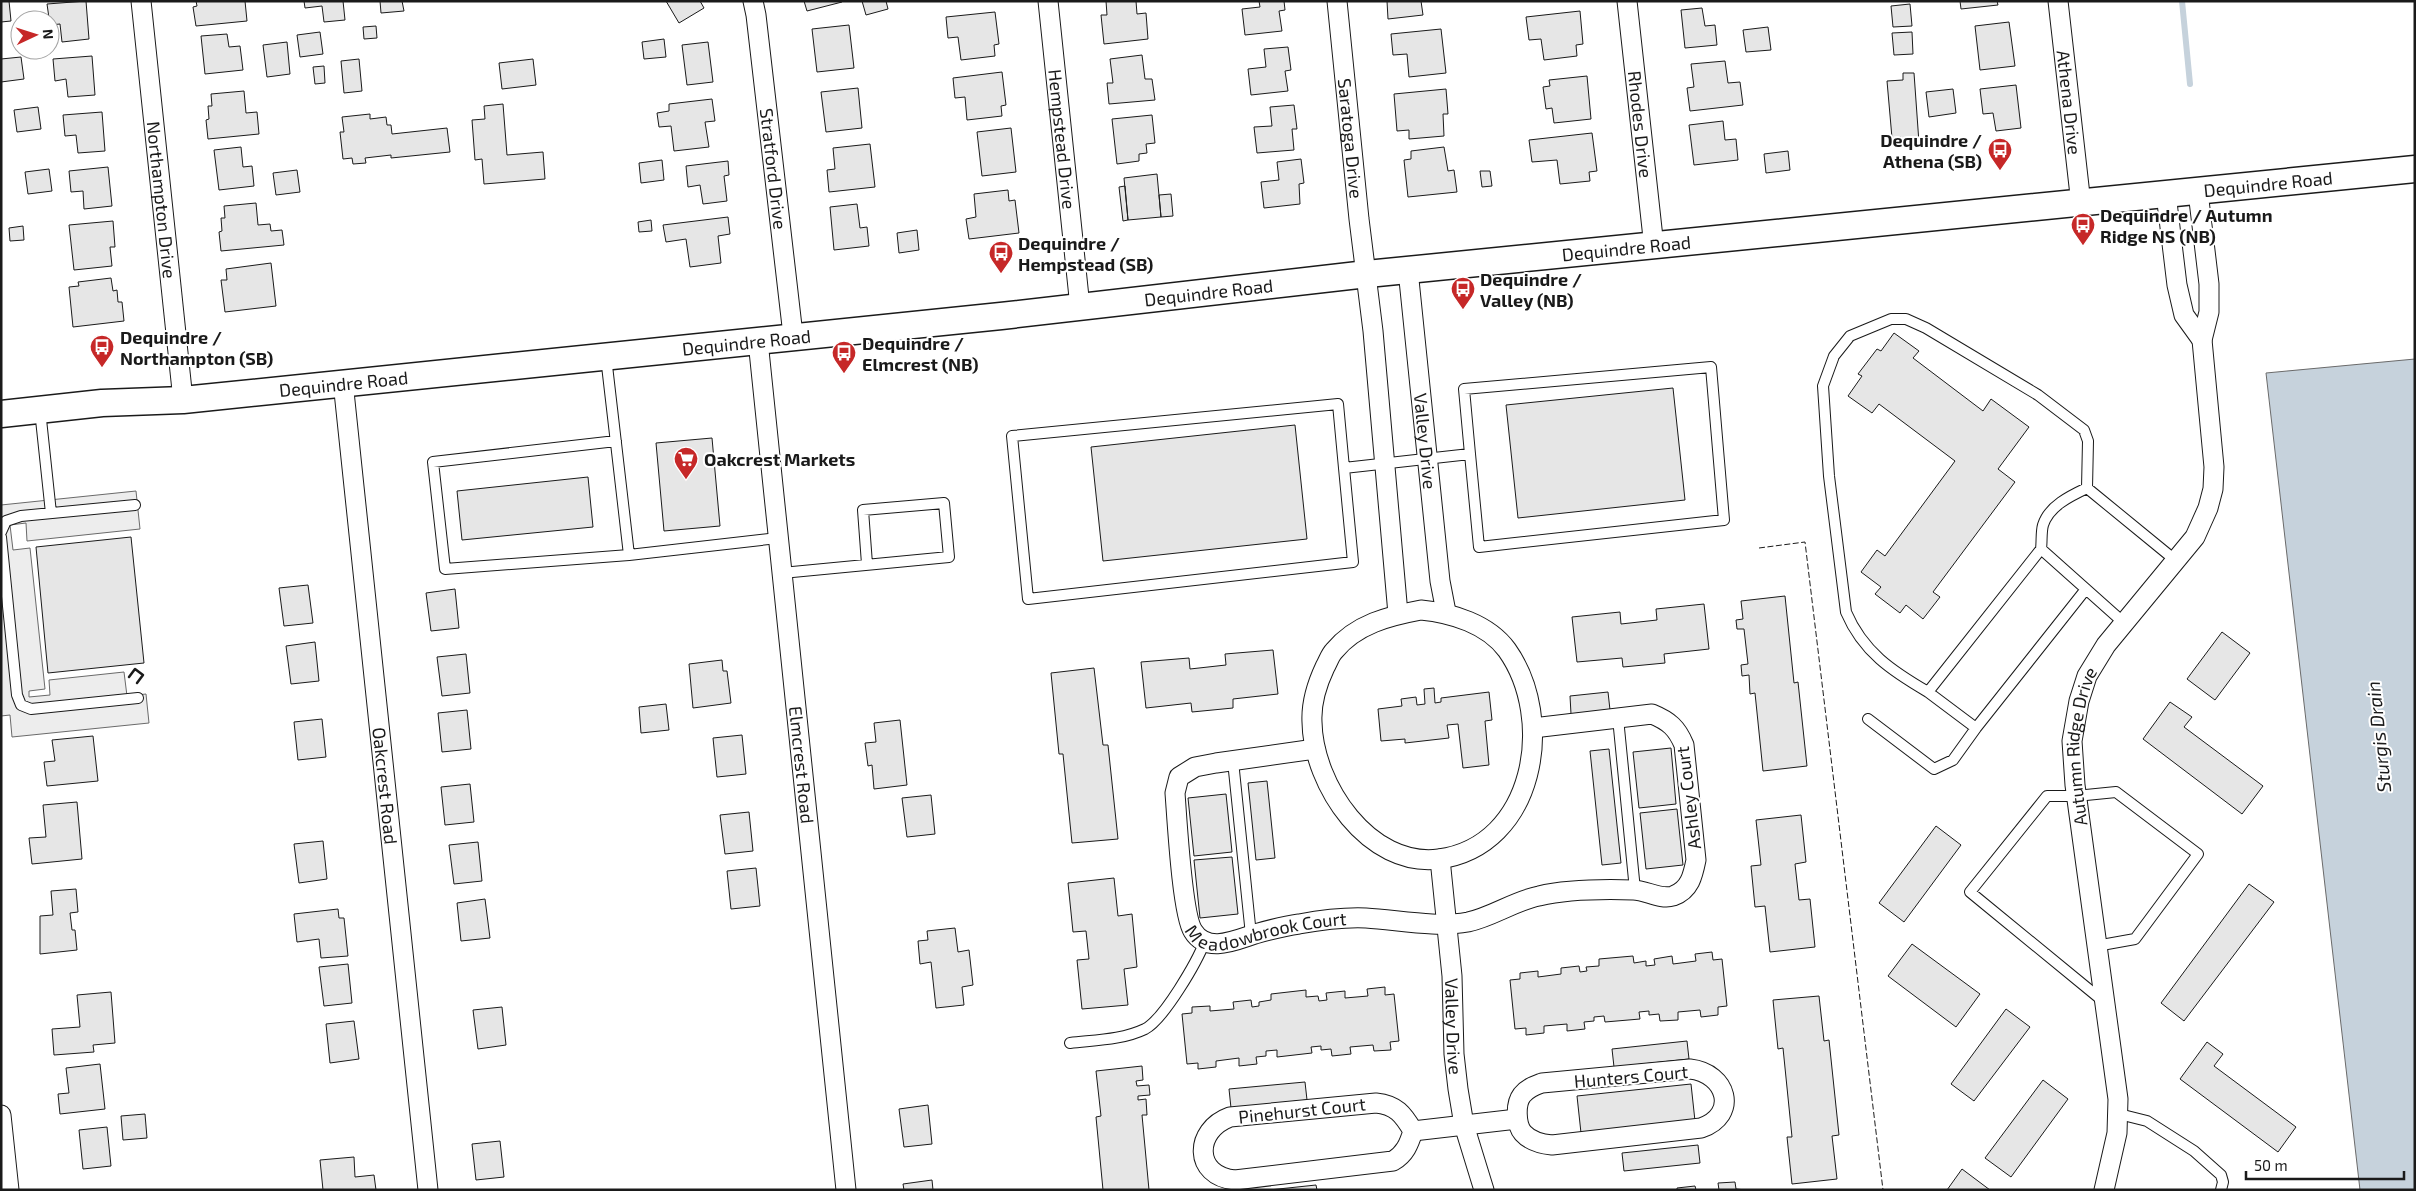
<svg xmlns="http://www.w3.org/2000/svg" width="2416" height="1191" font-family="'Exo 2',sans-serif">
	<style>
		.parking { fill: #ededed; stroke: #6a6a6a }
		.water { fill: #c6d2dc; stroke: #6a6a6a }
		.lines { fill: none; stroke-linecap: round; stroke-linejoin: round }
		.stream { stroke: #c6d2dc; stroke-width: 6 }
		.building { fill: #e6e6e6; stroke: #1a1a1a }
		.lane-casing { stroke: #1a1a1a; stroke-width: 12 }
		.street-casing { stroke: #1a1a1a; stroke-width: 21 }
		.secondary-casing { stroke: #1a1a1a; stroke-width: 29 }
		.lane { stroke: #fff; stroke-width: 10 }
		.street { stroke: #fff; stroke-width: 19 }
		.secondary { stroke: #fff; stroke-width: 26 }
		.fence { stroke: #1a1a1a; stroke-width: 1; stroke-dasharray: 6 2.5; stroke-linecap: butt }
		.wall { stroke: #1a1a1a; stroke-width: 2.5 }
		.labels { text-anchor: middle; dominant-baseline: central; stroke-width: 4; stroke-linejoin: round; paint-order: stroke }
		.street-label { font-size: 18px; fill: #1a1a1a; stroke: #fff }
		.poi-label { font-size: 18px; font-weight: bold; fill: #1a1a1a; stroke: #fff; text-anchor: start }
		.water-label { font-size: 19px; font-style: italic; fill: #1a1a1a; stroke: #fff }
	</style>
	<rect width="100%" height="100%" fill="#fff"/>
	<path class="parking" d="M136,491L140,529L27,541L26,523L10,525L13,550L30,548L45,689L29,691V697L50,695L49,680L124,672L127,696L146,694L149,723L12,737L10,715L1,716V505Z"/>
	<path class="water" d="M2415,359V1190H2360L2266,373Z"/>
	<g class="lines">
		<path class="stream" d="M2182,1L2190,84"/>
	</g>
	<path class="building" d="M1,1H9L11,21L1,22Z
		M86,1L89,39L62,42L60,24L50,25L47,4Z
		M196,1H245L247,21L196,26L193,7L197,6Z
		M304,1H343L345,20L324,22L322,6L305,8Z
		M380,1H402L404,11L381,13Z
		M666,1H700L704,8L679,23Z
		M804,1H842V2L807,11Z
		M862,1H886L888,9L866,15Z
		M1106,1H1136L1137,14L1146,13L1148,39L1104,44L1101,15H1107Z
		M1259,1H1284L1285,10L1279,11L1282,31L1245,35L1242,9L1260,7Z
		M1387,1H1421L1423,15L1388,19Z
		M1960,1H1997L1998,5L1961,9Z
		M1910,4L1912,26L1893,27L1891,6Z
		M1702,8L1705,26L1715,25L1717,45L1685,48L1681,10Z
		M1580,11L1583,44L1576,45L1577,56L1544,60L1541,39L1529,40L1526,17Z
		M995,12L999,44L994,45L995,56L961,60L958,37L948,38L946,17Z
		M2009,22L2015,66L1980,70L1975,26Z
		M849,25L854,68L817,72L812,29Z
		M376,26L377,38L364,39L363,27Z
		M1768,27L1771,50L1746,52L1743,30Z
		M1441,29L1446,73L1409,77L1407,54L1393,55L1391,34Z
		M320,32L323,54L300,57L297,35Z
		M1912,32L1913,54L1894,55L1892,33Z
		M227,34L229,47L240,46L243,70L205,74L201,36Z
		M664,39L666,57L644,59L642,42Z
		M287,42L290,74L267,77L263,45Z
		M708,42L713,82L687,85L682,45Z
		M1288,47L1291,70L1285,71L1288,91L1251,95L1248,69L1266,67L1264,49Z
		M1142,55L1145,79H1152L1155,100L1109,104L1107,83H1113L1110,59Z
		M92,56L95,95L68,97L66,79L55,81L53,59Z
		M21,57L24,79L1,82V59Z
		M359,59L362,91L344,93L341,61Z
		M533,59L536,85L502,89L499,63Z
		M1725,61L1728,83L1740,82L1743,105L1690,111L1687,88L1694,87L1691,64Z
		M324,66L325,83L315,84L313,67Z
		M1002,72L1006,105L1001,106L1002,116L967,120L965,97L955,98L953,78Z
		M1903,73H1914L1919,143L1902,144L1901,137L1892,138L1887,81L1903,80Z
		M1587,76L1591,119L1554,123L1552,108L1546,109L1543,87L1550,86L1549,80Z
		M2016,85L2021,128L1996,131L1993,113L1983,114L1980,89Z
		M858,88L862,128L826,132L821,92Z
		M1446,89L1448,114H1443L1444,136L1409,139V130L1397,131L1394,94Z
		M1953,89L1956,113L1929,117L1926,92Z
		M244,91L246,113L257,112L259,134L208,139L206,120L209,119L208,106H212L211,94Z
		M712,99L715,121L705,122L709,147L674,151L671,126L659,127L657,113L669,111V104Z
		M503,104L507,155L543,152L545,179L484,184L482,159L475,160L472,120L485,119L484,106Z
		M1294,105L1297,129H1292L1294,150L1257,153L1254,127L1272,126L1270,107Z
		M38,107L41,129L17,132L14,110Z
		M102,112L105,151L78,153L76,135L65,136L63,115Z
		M370,114V119L386,117L387,125H391L392,134L447,128L450,152L391,158V155L365,158L366,163L353,164L352,158L343,159L340,132H344L342,117Z
		M1152,115L1155,143L1146,144L1147,153L1139,154V161L1117,164L1112,119Z
		M1723,121L1725,140L1736,139L1738,160L1694,165L1689,125Z
		M1011,128L1016,172L982,176L977,132Z
		M1592,133L1597,171L1589,172L1590,181L1560,184L1557,160L1532,162L1529,140Z
		M870,144L875,187L829,192L827,170L835,169L833,148Z
		M241,147L243,167L252,166L254,186L219,190L214,150Z
		M1444,147L1448,171L1454,170L1457,192L1408,197L1404,160L1411,159V151Z
		M1788,151L1790,170L1766,173L1764,154Z
		M1301,159L1304,183L1299,184L1300,204L1264,208L1261,182L1279,180L1277,162Z
		M662,160L664,180L641,183L639,163Z
		M728,161L729,175L724,176L727,201L703,204L700,185L688,187L686,166Z
		M108,167L112,206L84,209L83,191L71,192L69,171Z
		M49,169L52,191L28,194L25,172Z
		M297,170L300,192L276,195L273,173Z
		M1480,171H1490L1492,186L1482,187Z
		M1157,174L1161,217L1128,220L1124,178Z
		M1125,186L1128,220L1123,221L1119,187Z
		M1008,190L1009,201L1015,200L1019,233L969,239L966,219L976,217L974,194Z
		M1171,194L1173,216L1161,217L1159,195Z
		M256,203L258,225L270,224L271,231L282,230L284,245L221,251L219,232L222,231L221,218H225L224,206Z
		M857,204L860,228L867,227L869,246L834,250L830,207Z
		M728,217L730,234L718,236L721,263L690,267L686,239L666,242L663,225Z
		M651,220L652,231L639,232L638,222Z
		M113,221L115,247H110L112,266L74,270L69,225Z
		M23,226L24,240L10,241L9,228Z
		M917,230L919,250L899,253L897,233Z
		M271,263L276,306L225,312L221,280H227L226,269Z
		M111,278L113,291L117,290L118,302H122L124,321L73,327L69,287L79,286L78,282Z
		M1894,333L1919,351L1913,358L1983,411L1991,399L2029,427L1998,469L2015,482L1933,592L1940,597L1923,619L1906,605L1900,613L1875,594L1881,587L1861,572L1877,550L1885,556L1955,461L1879,404L1872,413L1848,396L1862,376L1858,374L1877,349L1881,351Z
		M1673,388L1685,500L1518,518L1506,405Z
		M1295,425L1307,539L1103,561L1091,447Z
		M712,438L720,526L664,531L656,443Z
		M588,477L593,527L462,540L457,491Z
		M131,537L144,663L48,673L36,547Z
		M308,585L313,623L284,626L279,588Z
		M455,589L459,628L431,631L426,593Z
		M1785,596L1794,683L1798,682L1807,766L1763,771L1755,693L1750,694L1749,675L1742,676L1741,665L1748,664L1744,629H1737L1736,620L1743,619L1741,601Z
		M1704,604L1709,649L1664,654L1665,663L1623,667L1622,658L1577,662L1572,617L1620,612L1621,624L1657,620L1656,609Z
		M2222,632L2250,653L2215,700L2187,679Z
		M315,642L319,681L291,684L286,646Z
		M1273,650L1278,694L1233,699V708L1192,712L1191,703L1146,708L1141,662L1189,658L1190,669L1226,665L1225,654Z
		M466,654L470,693L442,696L437,657Z
		M722,660L723,671H727L731,703L693,708L689,664Z
		M1094,668L1103,745H1108L1118,839L1072,843L1063,754H1059L1051,673Z
		M1434,688L1435,703L1441,702V698L1489,692L1492,720L1485,721L1489,765L1463,768L1458,724L1447,725L1449,738L1405,743V739L1381,741L1378,709L1402,706L1401,699L1416,697L1417,705L1425,704L1424,689Z
		M1608,692L1610,710L1571,714L1570,696Z
		M2170,702L2192,717L2184,727L2263,786L2242,814L2143,739Z
		M666,704L669,730L641,733L639,707Z
		M467,710L471,749L442,752L438,713Z
		M322,719L326,757L298,760L294,722Z
		M900,720L907,785L874,789L872,765L868,766L865,743L876,742L874,723Z
		M742,735L746,774L717,777L713,738Z
		M93,736L98,781L47,786L44,762L55,761L52,740Z
		M1671,748L1676,804L1639,808L1633,752Z
		M1609,749L1621,863L1602,865L1590,751Z
		M1267,781L1275,858L1256,860L1248,783Z
		M470,784L474,822L445,825L441,787Z
		M1226,794L1232,852L1194,856L1188,798Z
		M931,795L935,834L907,837L902,798Z
		M77,802L82,859L32,864L29,838L46,837L43,805Z
		M1677,809L1683,865L1646,869L1640,813Z
		M749,812L753,851L725,854L720,815Z
		M1801,815L1806,862L1795,864L1799,900L1810,899L1815,947L1770,952L1765,906L1755,907L1751,866L1761,865L1756,820Z
		M1936,826L1961,845L1904,922L1879,903Z
		M323,841L327,879L299,883L294,844Z
		M478,842L482,881L454,884L449,845Z
		M1232,857L1238,914L1200,918L1194,860Z
		M756,868L760,906L731,909L727,871Z
		M1114,878L1118,916L1132,914L1137,967L1124,969L1128,1005L1082,1009L1077,960L1089,959L1086,931L1073,932L1068,883Z
		M2249,884L2274,902L2184,1021L2161,1003Z
		M76,889L78,912L70,913L72,930H75L77,950L40,954V916L53,915L51,891Z
		M485,899L490,938L461,941L457,903Z
		M338,909L339,918H344L348,956L321,958L319,939L297,942L294,914Z
		M955,928L958,952L969,950L973,985L962,987L964,1005L936,1008L931,962L920,964L918,941L928,940L927,931Z
		M1912,944L1980,994L1956,1027L1888,976Z
		M1712,952L1713,960L1722,959L1727,1006L1718,1007V1015L1701,1017L1700,1010L1678,1012V1020L1660,1021L1659,1014L1649,1015V1011L1639,1012L1640,1019L1605,1022L1604,1016L1594,1017V1021L1584,1022L1585,1029L1567,1031V1024L1544,1026V1033L1526,1035V1028L1515,1029L1510,980L1520,979V973L1538,971V977L1561,974V968L1579,966L1580,972L1587,971L1586,967L1599,966V959L1633,956L1634,963L1646,961V966L1655,965L1654,959L1672,956L1673,964L1696,961L1695,954Z
		M348,964L352,1003L324,1006L319,967Z
		M1385,987V995L1394,994L1399,1041L1390,1042L1391,1050L1374,1051L1373,1045L1350,1047L1351,1054L1332,1056L1331,1049L1321,1050V1046L1311,1047L1312,1053L1277,1057V1050L1266,1051V1056L1256,1057L1257,1064L1239,1066V1058L1216,1061V1067L1198,1069V1063L1187,1064L1182,1014L1192,1013V1007L1210,1006V1011L1234,1009L1233,1002L1251,1000L1252,1007L1259,1006V1002L1271,1000V994L1306,990V997L1318,996L1319,1001L1327,1000L1326,993L1345,991V998L1368,996L1367,989Z
		M111,992L115,1043L93,1045L94,1052L54,1055L52,1029L80,1027L77,995Z
		M1819,996L1824,1041L1829,1040L1839,1135L1832,1136L1837,1179L1792,1184L1787,1137H1792L1783,1048L1778,1049L1773,1000Z
		M502,1007L506,1045L478,1049L473,1010Z
		M2006,1009L2030,1027L1974,1101L1951,1084Z
		M354,1021L359,1059L330,1063L326,1024Z
		M1687,1041L1689,1059L1614,1067L1612,1049Z
		M2207,1042L2223,1054L2214,1066L2296,1127L2278,1152L2180,1079Z
		M100,1064L105,1109L60,1114L58,1094L69,1093L66,1068Z
		M1142,1066L1143,1080L1136,1081L1137,1086L1149,1085L1150,1095L1138,1096V1100L1146,1099L1147,1115H1142L1149,1190H1103L1096,1117L1101,1116L1096,1071Z
		M2043,1080L2068,1099L2011,1177L1985,1158Z
		M1305,1082L1307,1100L1231,1108L1229,1089Z
		M1691,1084L1695,1121L1581,1133L1577,1096Z
		M928,1105L932,1144L904,1147L899,1109Z
		M145,1114L147,1138L123,1140L121,1116Z
		M107,1127L111,1166L83,1169L79,1130Z
		M500,1141L504,1177L476,1180L472,1144Z
		M1698,1145L1700,1163L1624,1171L1622,1153Z
		M354,1157L355,1177L374,1175L376,1190H323L320,1160Z
		M1962,1169L1990,1190H1947Z
		M932,1180L933,1190H904L903,1184Z
		M1735,1182L1736,1189L1746,1190H1719L1718,1183Z
		M1316,1185L1317,1190H1269Z
		M1695,1186L1696,1190H1677V1188Z"/>
	<g class="lines">
		<defs>
			<path id="lane" d="M606,357L629,555L778,538
				M40,410L51,513
				M616,441L433,462L445,569L629,555
				M1344,468L1353,562L1028,599L1012,436L1338,404L1344,468L1470,454L1464,389L1711,367L1724,520L1479,547L1470,454
				M1,532L6,521L21,516L135,505
				M1,537L17,695L21,705L31,709L138,698
				M2041,549L1928,692L1976,728L2086,589
				M782,573L949,557L944,503L863,510L867,564
				M2124,623L2041,549C2042,542 2041,532 2043,525C2049,506 2070,496 2087,488L2175,560
				M1928,692C1892,671 1863,652 1846,612L1829,476L1823,386L1834,356L1850,336L1891,319H1906L1926,328L2038,395L2084,430L2088,441L2087,488
				M1618,718L1635,890
				M1868,719L1934,769L1953,760L1976,728
				M1233,761L1251,935
				M2096,946L2135,939L2198,854L2116,792L2076,796H2047L1970,892L2103,1001
				M1070,1043C1095,1040 1122,1040 1145,1029C1164,1019 1197,962 1205,941
				M2119,1114L2147,1121L2194,1151L2221,1175L2223,1182L2221,1190"/>
			<g id="street">
				<path id="s1" d="M141,1L183,400"/>
				<path id="s2" d="M753,1L756,15L793,335"/>
				<path id="s3" d="M1048,1L1080,307"/>
				<path id="s4" d="M1337,1L1359,219L1373,331L1398,614"/>
				<path id="s5" d="M1627,1L1654,247"/>
				<path id="s6" d="M2058,1L2081,204"/>
				<path d="M2166,194L2177,285L2184,315L2202,340"/>
				<path id="s7" d="M1408,270L1440,581L1446,612"/>
				<path id="s8" d="M758,341L846,1190"/>
				<path id="s9" d="M343,382L428,1190"/>
				<path d="M1421,610C1452,613 1488,624 1507,650C1556,719 1535,846 1439,859C1369,868 1313,785 1312,722C1311,703 1317,684 1325,667C1328,662 1330,655 1334,651C1356,624 1389,616 1421,610Z"/>
				<path id="s10" d="M1315,749L1216,763L1195,767L1179,777L1175,793C1177,818 1182,914 1193,931C1207,954 1236,940 1255,934C1269,930 1284,926 1299,924C1321,920 1344,917 1366,918C1399,920 1435,928 1468,922C1492,917 1514,901 1539,896C1569,889 1602,889 1633,890C1646,890 1660,900 1673,896C1690,890 1693,875 1696,860L1684,745C1677,728 1669,721 1652,714L1533,728"/>
				<path id="s11" d="M1440,859L1452,976L1454,1054L1458,1089L1464,1125L1484,1190"/>
				<path d="M1690,1069C1727,1073 1739,1115 1701,1128L1552,1145C1542,1144 1531,1142 1523,1133C1516,1125 1515,1104 1522,1095C1528,1088 1534,1086 1542,1083Z"/>
				<path d="M1376,1103C1396,1105 1403,1114 1413,1131C1409,1144 1405,1154 1393,1161L1235,1180C1193,1176 1194,1130 1230,1117Z"/>
				<path d="M1,1115L9,1190"/>
				<path d="M1413,1131L1517,1119"/>
				<path id="s12" d="M2104,1190L2117,1133L2118,1099L2075,785L2072,741L2079,701L2087,676L2106,645L2195,537L2208,508L2213,489L2214,467L2202,340L2209,312V284L2198,192"/>
			</g>
			<g id="secondary">
				<path id="s13" d="M1,414L102,403L183,400L1001,316L1367,274L2415,169"/>
			</g>
		</defs>
		<use href="#lane" class="lane-casing"/>
		<use href="#street" class="street-casing"/>
		<use href="#secondary" class="secondary-casing"/>
		<use href="#lane" class="lane"/>
		<use href="#street" class="street"/>
		<use href="#secondary" class="secondary"/>
		<path class="fence" d="M1759,548L1805,542L1883,1190"/>
		<path class="wall" d="M129,677L135,669L143,675L137,683"/>
	</g>
	<defs>
		<symbol id="bus-pin" viewBox="-11 -11 22 30"><path d="M0 17L-7.5 6A9.5 9.5 0 1 1 7.5 6Z" fill="#c62828" stroke="#fff"/><path d="M-5-6H5V4H4V6H2V4H-2V6H-4V4H-5ZM-3.5-4V0h7V-4ZM-3.5 1.2v1.5H-2V1.2ZM2 1.2v1.5H3.5V1.2Z" fill="#fff"/></symbol>
		<symbol id="supermarket-pin" viewBox="-11 -11 22 30"><path d="M0 17L-7.5 6A9.5 9.5 0 1 1 7.5 6Z" fill="#c62828" stroke="#fff"/><path d="M-6-5.5h2.5l.6 2H6L4.5 2H-2.5L-4.4-4H-6ZM-1.5 3.2a1.3 1.3 0 1 0 .1 0ZM3 3.2a1.3 1.3 0 1 0 .1 0Z" fill="#fff"/></symbol>
	</defs>
	<g fill-rule="evenodd">
		<use href="#bus-pin" x="1986" y="136" width="28" height="38"/>
		<use href="#bus-pin" x="2069" y="211" width="28" height="38"/>
		<use href="#bus-pin" x="987" y="239" width="28" height="38"/>
		<use href="#bus-pin" x="1449" y="275" width="28" height="38"/>
		<use href="#bus-pin" x="88" y="333" width="28" height="38"/>
		<use href="#bus-pin" x="830" y="339" width="28" height="38"/>
		<use href="#supermarket-pin" x="672" y="445" width="28" height="38"/>
	</g>
	<g class="labels">
		<g class="street-label">
			<text stroke="none"><textPath href="#s6" startOffset="102">Athena Drive</textPath></text>
			<text stroke="none"><textPath href="#s5" startOffset="124">Rhodes Drive</textPath></text>
			<text stroke="none"><textPath href="#s4" startOffset="138">Saratoga Drive</textPath></text>
			<text stroke="none"><textPath href="#s3" startOffset="139">Hempstead Drive</textPath></text>
			<text stroke="none"><textPath href="#s2" startOffset="169">Stratford Drive</textPath></text>
			<text stroke="none"><textPath href="#s13" startOffset="2279">Dequindre Road</textPath></text>
			<text stroke="none"><textPath href="#s1" startOffset="200">Northampton Drive</textPath></text>
			<text stroke="none"><textPath href="#s13" startOffset="1634">Dequindre Road</textPath></text>
			<text stroke="none"><textPath href="#s13" startOffset="1214">Dequindre Road</textPath></text>
			<text stroke="none"><textPath href="#s13" startOffset="749">Dequindre Road</textPath></text>
			<text stroke="none"><textPath href="#s13" startOffset="344">Dequindre Road</textPath></text>
			<text stroke="none"><textPath href="#s7" startOffset="172">Valley Drive</textPath></text>
			<text stroke="none"><textPath href="#s12" startOffset="449">Autumn Ridge Drive</textPath></text>
			<text stroke="none"><textPath href="#s8" startOffset="426">Elmcrest Road</textPath></text>
			<text stroke="none"><textPath href="#s9" startOffset="406">Oakcrest Road</textPath></text>
			<text transform="translate(1688 798) rotate(-97)">Ashley Court</text>
			<text stroke="none"><textPath href="#s10" startOffset="374">Meadowbrook Court</textPath></text>
			<text stroke="none"><textPath href="#s11" startOffset="168">Valley Drive</textPath></text>
			<text transform="translate(1631 1076) rotate(-5)">Hunters Court</text>
			<text transform="translate(1302 1110) rotate(-6)">Pinehurst Court</text>
		</g>
		<g class="poi-label">
			<text x="1982" y="140" text-anchor="end">Dequindre /<tspan x="1982" dy="21">Athena (SB)</tspan></text>
			<text x="2100" y="215">Dequindre / Autumn<tspan x="2100" dy="21">Ridge NS (NB)</tspan></text>
			<text x="1018" y="243">Dequindre /<tspan x="1018" dy="21">Hempstead (SB)</tspan></text>
			<text x="1480" y="279">Dequindre /<tspan x="1480" dy="21">Valley (NB)</tspan></text>
			<text x="120" y="337">Dequindre /<tspan x="120" dy="21">Northampton (SB)</tspan></text>
			<text x="862" y="343">Dequindre /<tspan x="862" dy="21">Elmcrest (NB)</tspan></text>
			<text x="704" y="459">Oakcrest Markets</text>
		</g>
		<g class="water-label">
			<text transform="translate(2378 737) rotate(-96)">Sturgis Drain</text>
		</g>
	</g>
	<rect width="2416" height="1191" fill="none" stroke="#1a1a1a" stroke-width="5"/>
	<g transform="translate(35 35) rotate(86)"><circle r="24" fill="#ffffff" stroke="#a3a3a3"/>
	<path d="M0-4L9 19L0 12L-9 19Z" fill="#c62828"/>
	<text y="-8" font-size="14" font-weight="bold" text-anchor="middle" fill="#1a1a1a">N</text>
	</g>
	<path d="M2246 1171v8h158v-8" fill="none" stroke="#1a1a1a" stroke-width="2.5"/>
	<text x="2254" y="1171" font-size="15" fill="#1a1a1a" stroke="#ffffff" stroke-width="4" paint-order="stroke">50 m</text>
</svg>
